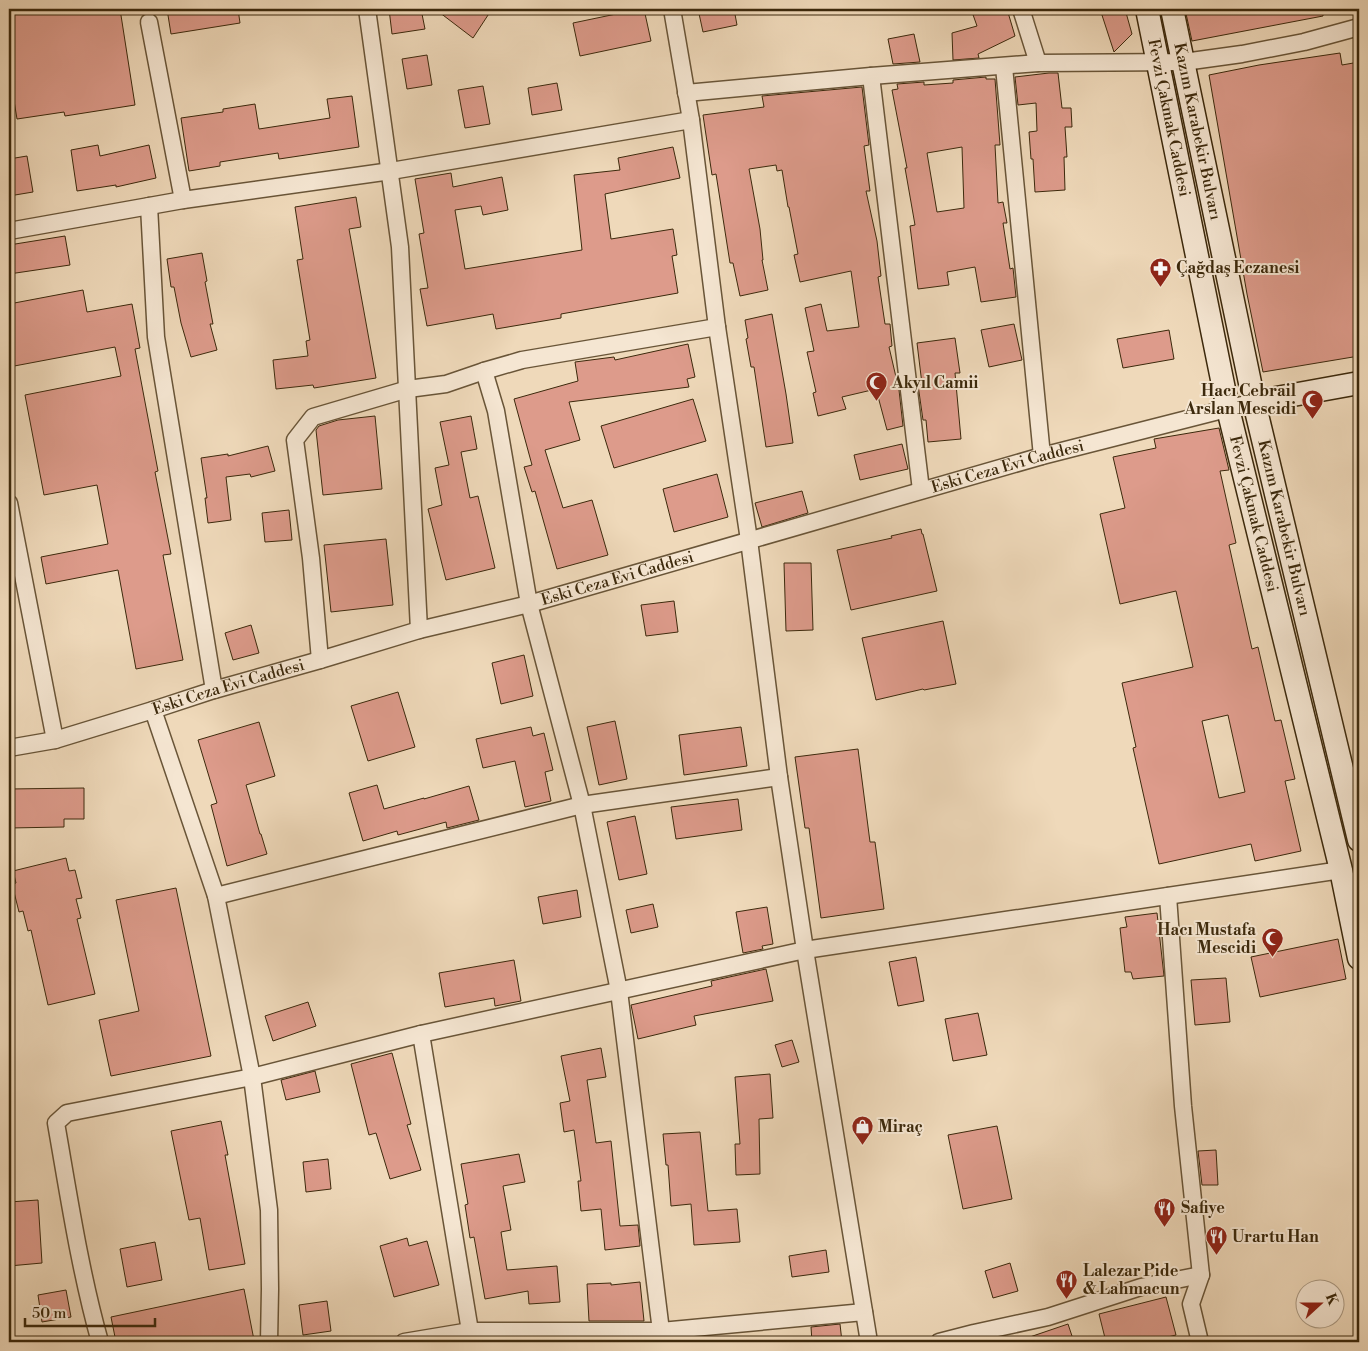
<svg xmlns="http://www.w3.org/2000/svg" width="1368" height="1351" font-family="'Libre Bodoni',serif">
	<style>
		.building { fill: #dd9b8b; stroke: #3c290c; fill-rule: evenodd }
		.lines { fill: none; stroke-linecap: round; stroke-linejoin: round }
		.street-casing { stroke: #695538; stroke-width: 19 }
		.secondary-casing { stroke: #3c290c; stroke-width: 25 }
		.street { stroke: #f5e6d2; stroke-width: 16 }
		.secondary { stroke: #f5e6d2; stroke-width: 22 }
		.labels { text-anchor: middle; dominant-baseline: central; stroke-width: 4; stroke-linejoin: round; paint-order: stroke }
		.street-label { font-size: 16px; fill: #3c290c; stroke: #f5e6d2 }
		.poi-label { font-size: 16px; font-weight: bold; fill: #3c290c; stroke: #f5e6d2; text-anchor: start }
	</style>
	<rect width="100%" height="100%" fill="#efd9ba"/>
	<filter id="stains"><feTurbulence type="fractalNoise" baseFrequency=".004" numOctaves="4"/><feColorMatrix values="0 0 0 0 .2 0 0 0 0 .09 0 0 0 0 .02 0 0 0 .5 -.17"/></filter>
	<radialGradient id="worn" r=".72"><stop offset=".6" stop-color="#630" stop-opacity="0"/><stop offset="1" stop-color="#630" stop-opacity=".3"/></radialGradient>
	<path class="building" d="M9,9H120L135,105L65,116L64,112L17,119L9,70Z
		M167,9H238L240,23L171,34Z
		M389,9H421L425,29L392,34Z
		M435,9H492L473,38Z
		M640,9H644L651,41L580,56L573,23Z
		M698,9H734L737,25L703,32Z
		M971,9H1007L1015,36L978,54L979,58L953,60L952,33L977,26Z
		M1100,9H1125L1132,34L1114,52Z
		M1185,9H1323V16L1192,41Z
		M914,34L920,62L893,64L888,39Z
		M1340,53L1342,65L1359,62V356L1263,372L1247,294L1209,75L1259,65Z
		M427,55L432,85L407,89L402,59Z
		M1049,73H1058L1062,108H1071L1072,127H1065L1067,157H1064L1065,190L1035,192L1033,159H1031L1029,132L1037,131L1036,103L1018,105L1015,77Z
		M986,77V79H995L1000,145H995L998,203L1003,202L1007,223H1003L1010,269L1013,268L1016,297L981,302L975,267L947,272L949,285L918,289L910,226L915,225L905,168H907L892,90L898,89L897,84L924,82V85L953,83V80ZM962,147L964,208L937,212L927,153Z
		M557,83L562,110L532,115L528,88Z
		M483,86L490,124L465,128L458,90Z
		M862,87L869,145L864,146L870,191H866L877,241L881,276L878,277L885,324H890L892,346L889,347L899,390L903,426L887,430L876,389L842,397L846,409L818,416L813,393L816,392L807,352L814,351L805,308L821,304L827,331L859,327L851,271L800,282L794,255L798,254L789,207H788L782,170L777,171L776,165L749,169L760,229L763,260H762L768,290L740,296L733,263H730L716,174L712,175L703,115L764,107L762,96Z
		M352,96L359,147L279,159L278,153L220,162V166L189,171L181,118L223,112V109L255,104L259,129L330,118L327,99Z
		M98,145L100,156L149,145L156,178L116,187V185L77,191L71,150Z
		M673,147L680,178L605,194L611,239L673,229L677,255L672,256L678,293L561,314V318L496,329L493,314L427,326L420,289L428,288L419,234L424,233L415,179L451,173L453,187L502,177L508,210L483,215L481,206L455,210L465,269L582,250L574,175L620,170L618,158Z
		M27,156L33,192L9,196V159Z
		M356,197L361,227L349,229L376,378L314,388L313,385L276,389L273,360L308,356L306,341L310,340L297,260L303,259L295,207Z
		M65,236L70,265L9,274V245Z
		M202,253L207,281L205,282L213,324H210L217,350L191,357L181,323L174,287H171L167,259Z
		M83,290L87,312L132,304L140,348L135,349L158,471L155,472L171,554L163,555L183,660L136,669L118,570L46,584L41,557L108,544L97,485L44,495L25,395L121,376L115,347L9,367V304Z
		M772,314L786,394L793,443L766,447L754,367H751L746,339L748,338L745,320Z
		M1014,324L1022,360L989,367L981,330Z
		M1169,330L1174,359L1123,368L1117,339Z
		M955,338L960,373H955L961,439L928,442L926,420H923L918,385L922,384L917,343Z
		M688,344L695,377L687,379L689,387L569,402L580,440L545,450L563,508L592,500L608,555L557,569L535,491L532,492L524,467L532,465L514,399L578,381L575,362L614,357L615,360Z
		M693,399L706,441L614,468L601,426Z
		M375,416L382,489L323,495L316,430L319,426L338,420Z
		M471,416L477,449L461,452L470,498L478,496L495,568L446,580L428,509L442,505L435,468L449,465L440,422Z
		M1219,428L1229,470L1220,471L1236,543L1229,545L1252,649L1258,647L1275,721L1281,720L1295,779L1285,781L1301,851L1255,861L1251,844L1159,864L1133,748L1136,747L1122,683L1193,667L1176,591L1120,604L1100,514L1125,508L1113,457L1156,448L1154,439ZM1228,715L1245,792L1219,798L1202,721Z
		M902,444L908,469L860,480L854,455Z
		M268,446L275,471L251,477L250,474L226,477L231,520L208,523L205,498H207L201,458L228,454V456Z
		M717,474L728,517L674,532L663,489Z
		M802,491L808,513L762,527L755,503Z
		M289,510L292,540L265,542L262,513Z
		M921,529L922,534H923L937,591L851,610L837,550L892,538L891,536Z
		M386,539L393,605L331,612L324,545Z
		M784,563H811L813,630L786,631Z
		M674,601L678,632L646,636L641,605Z
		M943,621L956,684L924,690L923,689L876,700L862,638Z
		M251,625L259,653L233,660L225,633Z
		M524,655L533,696L501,704L492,663Z
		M398,692L415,747L368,761L351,706Z
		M615,721L627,779L599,785L587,727Z
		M259,722L275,776L246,785L260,834H261L267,854L227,866L211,805L217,803L198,740Z
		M531,727L533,736L544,733L553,770L545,772L551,801L525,807L515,761L483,768L476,739Z
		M741,727L747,766L684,775L679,735Z
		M858,749L870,842H875L884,909L821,918L809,828H805L795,757Z
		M377,785L384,809L424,798V799L469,786L479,820L447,828L446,822L398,835L397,831L363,841L349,793Z
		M84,788V819H64V827L9,828V789Z
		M738,799L742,830L676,839L671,807Z
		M635,816L647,874L619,880L607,822Z
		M66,858L69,871L75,870L82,898L76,899L81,918L77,919L95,994L48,1005L31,930L28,931L23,911L19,912L12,884L16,883L13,871Z
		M176,888L211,1056L111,1076L99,1020L139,1011L116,900Z
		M577,890L581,917L543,924L538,897Z
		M653,904L658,927L631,933L626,910Z
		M767,907L773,944L762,946L763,949L743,953L736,912Z
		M1157,913L1164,976L1133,979L1131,972H1125L1120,928L1127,927L1125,917Z
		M1338,939L1346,979L1260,997L1251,957Z
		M916,957L924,1001L898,1006L889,962Z
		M514,960L521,1001L495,1006L494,998L445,1007L439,973Z
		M766,969L773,1001L694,1016L696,1025L638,1039L631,1005L712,986L711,981Z
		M1226,978L1230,1022L1195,1025L1191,980Z
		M308,1002L316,1026L273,1041L265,1016Z
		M978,1013L987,1055L953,1061L945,1019Z
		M792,1040L799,1062L782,1067L775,1045Z
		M601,1048L606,1077L587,1080L596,1143L611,1141L620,1226L638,1225L640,1246L605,1250L601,1209L581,1211L578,1181H581L574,1130L564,1132L560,1103L570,1101L561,1056Z
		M392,1053L411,1124L407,1125L421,1170L390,1179L376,1133L369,1135L351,1064Z
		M315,1071L320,1092L286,1100L281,1080Z
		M770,1074L773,1118L759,1119L760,1174L736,1175L735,1144H740L735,1077Z
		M221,1121L228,1155H225L245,1264L209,1270L200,1218L189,1220L171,1131Z
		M997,1126L1012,1199L963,1209L948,1135Z
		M700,1132L708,1211L737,1209L740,1242L694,1245L691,1204L671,1206L668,1165H666L663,1134Z
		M1216,1150L1218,1185H1202L1198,1151Z
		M519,1154L525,1182L503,1186L511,1230L501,1232L507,1270L557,1266L560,1302L529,1304L528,1291L485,1299L474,1237L470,1238L465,1205L468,1204L461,1164Z
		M328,1159L331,1189L306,1192L303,1162Z
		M38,1200L42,1263L9,1266V1202Z
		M407,1238L409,1246L427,1241L439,1285L394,1297L380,1246Z
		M155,1242L162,1280L127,1287L120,1249Z
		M826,1250L829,1272L792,1277L789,1256Z
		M1010,1263L1018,1291L993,1298L985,1271Z
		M640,1282L644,1321H589L587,1284L611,1283V1285Z
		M244,1289L254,1340L243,1342H116L111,1317Z
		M66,1290L71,1317L42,1322L38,1295Z
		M1166,1297L1176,1335L1147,1342H1106L1099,1314Z
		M327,1301L331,1331L303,1335L299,1305Z
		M840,1324L842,1342H812L811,1327Z
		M1068,1324L1074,1342H1021V1340Z"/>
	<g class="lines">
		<defs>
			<g id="street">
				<path d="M367,9L400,247L419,630"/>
				<path d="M672,9L691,120L717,327L749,540L779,777L805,950L869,1342"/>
				<path d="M1021,9L1038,63"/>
				<path d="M149,22L183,200"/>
				<path d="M1004,67L1042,456"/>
				<path d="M871,76L921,490"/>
				<path d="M686,93L871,76L1038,63L1184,62L1242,54L1304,42L1359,27"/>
				<path d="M149,206L156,337L214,690"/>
				<path d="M9,231L183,200L391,171L691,120"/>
				<path d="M484,371L496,411L529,604L582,805L619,991L661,1331"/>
				<path d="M9,503L55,740"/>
				<path d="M320,660L311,558L295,440L313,417L408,389L446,384L484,371L522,360L717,327"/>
				<path d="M153,710L216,896L252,1077L269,1210L270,1289L269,1342"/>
				<path id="s1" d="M9,748L55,740L153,710L214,690L320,660L419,630L529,604L1042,456L1254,402"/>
				<path d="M216,896L582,805L779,777"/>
				<path d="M1168,896L1183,1106L1201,1275L1191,1304L1200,1342"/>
				<path d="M421,1034L470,1331"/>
				<path d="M100,1342C80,1271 69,1197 56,1123L67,1113L252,1077L421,1034L805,950L1341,870"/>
				<path d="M404,1342L470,1331H661L864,1312"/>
				<path d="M939,1342L974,1333L1048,1317L1141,1287L1201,1275"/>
			</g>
			<g id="secondary">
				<path id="s2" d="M1147,9L1228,409L1341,870L1359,958"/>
				<path id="s3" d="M1172,9L1254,402L1359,840"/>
				<path d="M1254,402L1359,383"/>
			</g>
		</defs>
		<use href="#street" class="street-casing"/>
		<use href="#secondary" class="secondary-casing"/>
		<use href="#street" class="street"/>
		<use href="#secondary" class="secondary"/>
	</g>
	<defs>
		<symbol id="pharmacy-pin" viewBox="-11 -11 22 30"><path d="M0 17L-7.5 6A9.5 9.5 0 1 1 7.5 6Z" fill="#8f2418" stroke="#f5e6d2"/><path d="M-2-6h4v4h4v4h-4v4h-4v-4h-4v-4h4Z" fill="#fff"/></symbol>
		<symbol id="mosque-pin" viewBox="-11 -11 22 30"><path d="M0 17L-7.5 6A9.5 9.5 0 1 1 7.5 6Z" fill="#8f2418" stroke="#f5e6d2"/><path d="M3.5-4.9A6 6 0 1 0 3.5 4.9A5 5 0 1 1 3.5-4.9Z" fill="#fff"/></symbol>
		<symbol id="shop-pin" viewBox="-11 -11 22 30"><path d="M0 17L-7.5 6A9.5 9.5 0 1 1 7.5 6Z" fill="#8f2418" stroke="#f5e6d2"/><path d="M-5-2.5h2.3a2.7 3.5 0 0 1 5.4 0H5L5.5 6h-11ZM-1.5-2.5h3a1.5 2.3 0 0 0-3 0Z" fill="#fff"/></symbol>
		<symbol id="restaurant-pin" viewBox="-11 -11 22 30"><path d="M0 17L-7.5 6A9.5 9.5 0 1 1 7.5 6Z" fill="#8f2418" stroke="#f5e6d2"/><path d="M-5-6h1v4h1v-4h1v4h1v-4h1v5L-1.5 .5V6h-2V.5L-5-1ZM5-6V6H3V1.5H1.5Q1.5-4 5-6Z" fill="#fff"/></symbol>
	</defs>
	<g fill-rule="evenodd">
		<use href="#pharmacy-pin" x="1148" y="256" width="25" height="34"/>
		<use href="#mosque-pin" x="864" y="370" width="25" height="34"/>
		<use href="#mosque-pin" x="1300" y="388" width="25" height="34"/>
		<use href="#mosque-pin" x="1260" y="926" width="25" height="34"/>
		<use href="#shop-pin" x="850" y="1114" width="25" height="34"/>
		<use href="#restaurant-pin" x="1152" y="1196" width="25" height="34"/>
		<use href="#restaurant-pin" x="1204" y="1224" width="25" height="34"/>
		<use href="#restaurant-pin" x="1054" y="1268" width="25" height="34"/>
	</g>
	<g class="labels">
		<g class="street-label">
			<text stroke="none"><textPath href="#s2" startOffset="111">Fevzi Çakmak Caddesi</textPath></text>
			<text stroke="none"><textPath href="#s3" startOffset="125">Kazım Karabekir Bulvarı</textPath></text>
			<text stroke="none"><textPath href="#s1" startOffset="1038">Eski Ceza Evi Caddesi</textPath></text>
			<text stroke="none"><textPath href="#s2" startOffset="516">Fevzi Çakmak Caddesi</textPath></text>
			<text stroke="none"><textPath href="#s3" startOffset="531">Kazım Karabekir Bulvarı</textPath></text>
			<text stroke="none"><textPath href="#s1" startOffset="632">Eski Ceza Evi Caddesi</textPath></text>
			<text stroke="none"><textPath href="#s1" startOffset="228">Eski Ceza Evi Caddesi</textPath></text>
		</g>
		<g class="poi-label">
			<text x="1176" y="268">Çağdaş Eczanesi</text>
			<text x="892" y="383">Akyıl Camii</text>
			<text x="1296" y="391" text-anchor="end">Hacı Cebrail<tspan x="1296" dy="18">Arslan Mescidi</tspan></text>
			<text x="1256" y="930" text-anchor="end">Hacı Mustafa<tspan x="1256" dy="18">Mescidi</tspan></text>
			<text x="878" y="1127">Miraç</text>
			<text x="1181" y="1208">Safiye</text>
			<text x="1232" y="1237">Urartu Han</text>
			<text x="1083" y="1271">Lalezar Pide<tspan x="1083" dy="18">&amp; Lahmacun</tspan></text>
		</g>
	</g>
	<rect width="1368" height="1351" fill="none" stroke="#efd9ba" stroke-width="30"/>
	<rect x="10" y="10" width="1348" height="1331" fill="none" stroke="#3c290c" stroke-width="2.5"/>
	<rect x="15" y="15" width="1338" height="1321" fill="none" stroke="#3c290c"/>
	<g transform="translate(1320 1304) rotate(69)"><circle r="24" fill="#f5e6d2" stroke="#ab9a83"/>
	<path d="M0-4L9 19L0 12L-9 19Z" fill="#8f2418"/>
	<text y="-8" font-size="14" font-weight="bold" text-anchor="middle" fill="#3c290c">K</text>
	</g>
	<path d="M25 1318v8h130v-8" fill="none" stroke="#3c290c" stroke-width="2.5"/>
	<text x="32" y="1318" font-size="15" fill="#3c290c" stroke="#f5e6d2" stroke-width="4" paint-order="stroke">50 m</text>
	<rect width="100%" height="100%" filter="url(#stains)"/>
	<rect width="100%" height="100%" fill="url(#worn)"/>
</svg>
